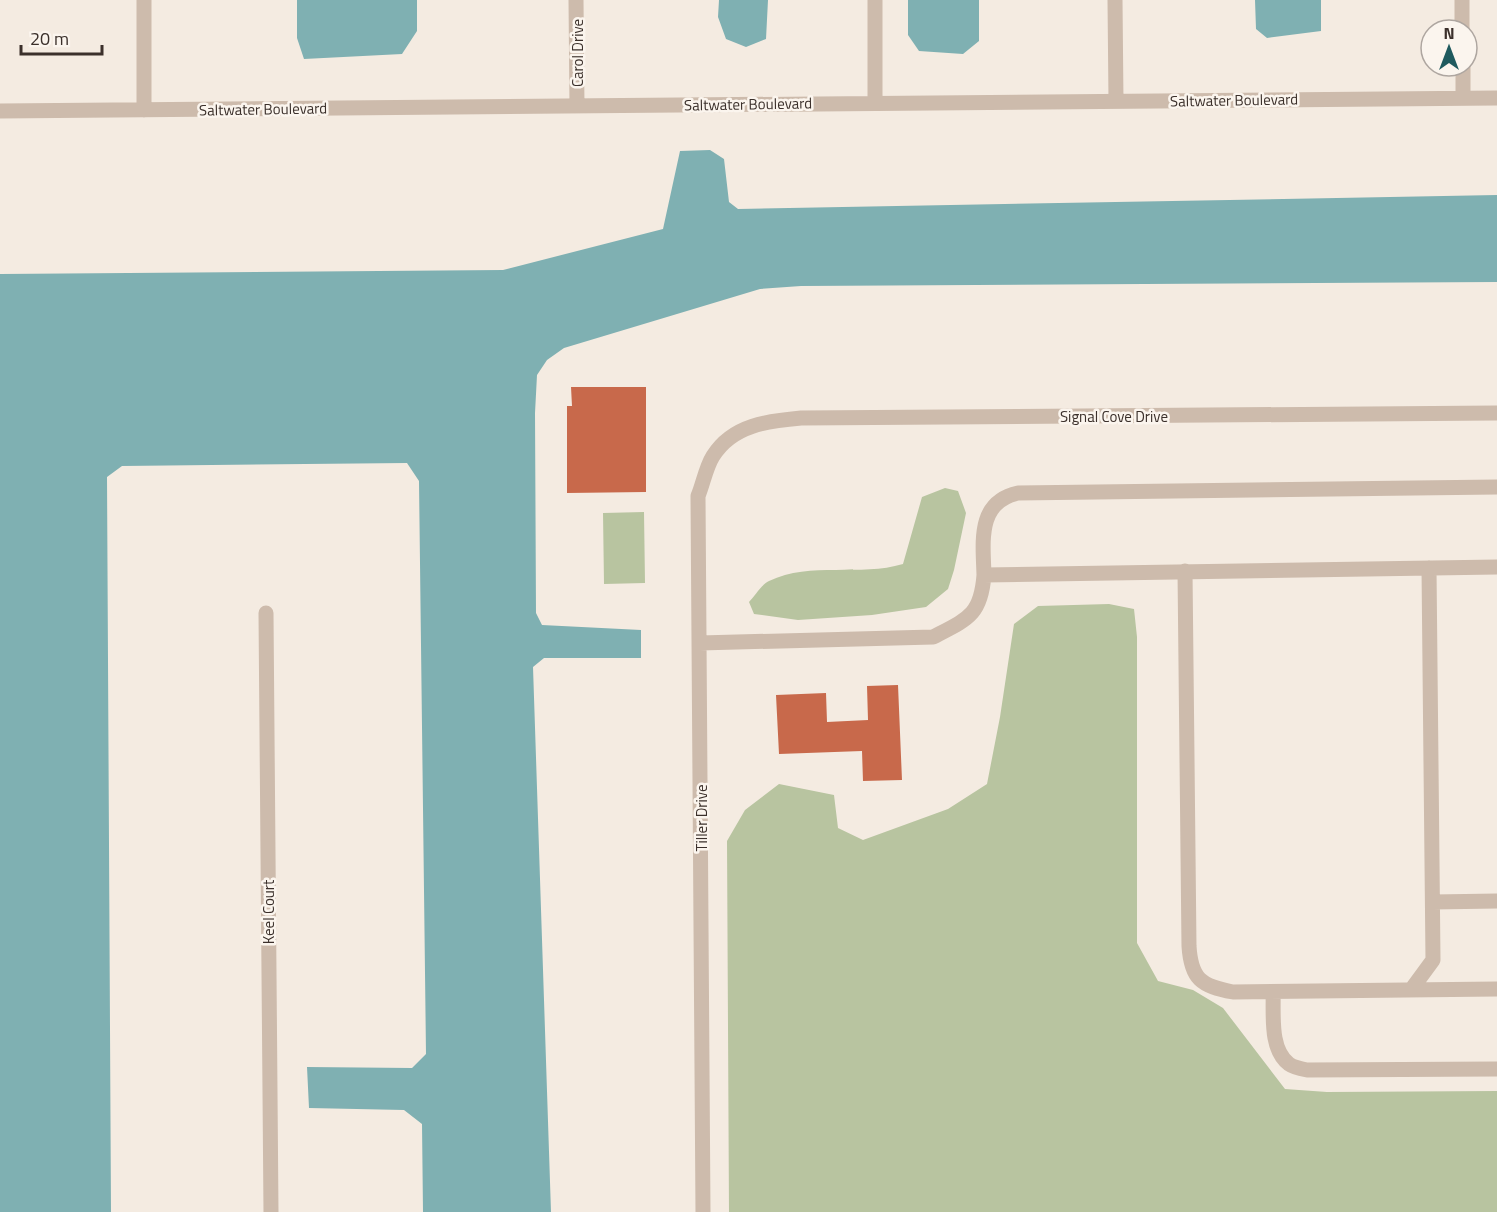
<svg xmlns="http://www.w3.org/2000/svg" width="1497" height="1212" font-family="'Titillium Web',sans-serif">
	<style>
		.green { fill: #b8c4a0 }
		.water { fill: #7fb0b2 }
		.building { fill: #c8694b }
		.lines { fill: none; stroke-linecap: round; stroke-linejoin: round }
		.minor { stroke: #cdbbac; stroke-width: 15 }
		.labels { text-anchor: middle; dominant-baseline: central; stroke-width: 5; stroke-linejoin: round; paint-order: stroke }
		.street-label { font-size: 15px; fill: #3b302b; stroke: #fbf5ee }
	</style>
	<rect width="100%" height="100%" fill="#f4ebe1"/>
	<path class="green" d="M945,488L958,491L966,513L954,570L948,589L926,607L872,615L798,620L754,614L749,602C755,596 761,585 769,581C811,561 860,577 903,564L922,497Z
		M644,512L645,583L604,584L603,513Z
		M1109,604L1134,609L1137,637V943L1158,981L1193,990L1223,1008L1285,1089L1327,1092L1497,1091V1212H729L727,841L745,810L779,784L834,795L838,828L863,840L948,809L987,784L1000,717L1014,624L1038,606Z"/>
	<path class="water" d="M297,0H417V31L402,54L304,59L297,38Z
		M719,0H768L766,39L746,47L726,39L718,17Z
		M908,0H979V41L963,54L919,51L908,35Z
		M1255,0H1321V31L1267,38L1256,29Z
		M710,150L724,159L729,202L738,209L1497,195V282L801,286L760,289L564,348L547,360L537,375L535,413L536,613L542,625L641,630V658H544L533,667L551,1212H423L422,1124L404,1110L309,1108L307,1067L412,1068L426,1054L419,481L407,463L122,466L107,477L111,1212H0V274L503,270L663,229L680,151Z"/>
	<path class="building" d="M571,387H646V492L567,493V406H572Z
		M898,685L902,780L863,781L862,751L779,754L776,695L826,693L827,722L868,720L867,686Z"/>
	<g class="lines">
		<path class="minor" d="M144,0V110
			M576,0L577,106
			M875,0V103
			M1115,0L1116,101
			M1462,0V30
			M1463,66V98
			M0,111L1497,98
			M1497,487L1018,493C977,502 983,541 984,575L1497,567
			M1185,571L1189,946C1191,979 1201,986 1233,992L1497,989
			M266,613L271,1212
			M700,643L933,637C968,619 981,615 984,575
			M1433,902L1497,901
			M1411,990L1433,960L1429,568
			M1273,992C1274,1013 1269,1049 1289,1064C1293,1067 1302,1069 1307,1070L1497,1069
			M703,1212L698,496C703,484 706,467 713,456C733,424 769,421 802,418L1497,413"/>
	</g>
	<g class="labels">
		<g class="street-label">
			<text transform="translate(577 53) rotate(-90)">Carol Drive</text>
			<text transform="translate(1234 100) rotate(-1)">Saltwater Boulevard</text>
			<text transform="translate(748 104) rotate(-1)">Saltwater Boulevard</text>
			<text transform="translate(263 109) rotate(-1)">Saltwater Boulevard</text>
			<text x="1114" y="416">Signal Cove Drive</text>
			<text transform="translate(701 818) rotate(-90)">Tiller Drive</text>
			<text transform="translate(268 912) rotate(-90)">Keel Court</text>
		</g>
	</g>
	<g transform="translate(1449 48)"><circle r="28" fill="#fbf5ee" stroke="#aea6a0" stroke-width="1.5"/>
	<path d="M0-4.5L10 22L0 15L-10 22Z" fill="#1f5a5e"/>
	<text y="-9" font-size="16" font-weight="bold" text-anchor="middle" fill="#3b302b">N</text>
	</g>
	<path d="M21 45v9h81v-9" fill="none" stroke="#3b302b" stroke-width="3"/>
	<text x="30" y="45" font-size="18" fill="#3b302b" stroke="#fbf5ee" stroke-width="4.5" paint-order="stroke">20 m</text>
</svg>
